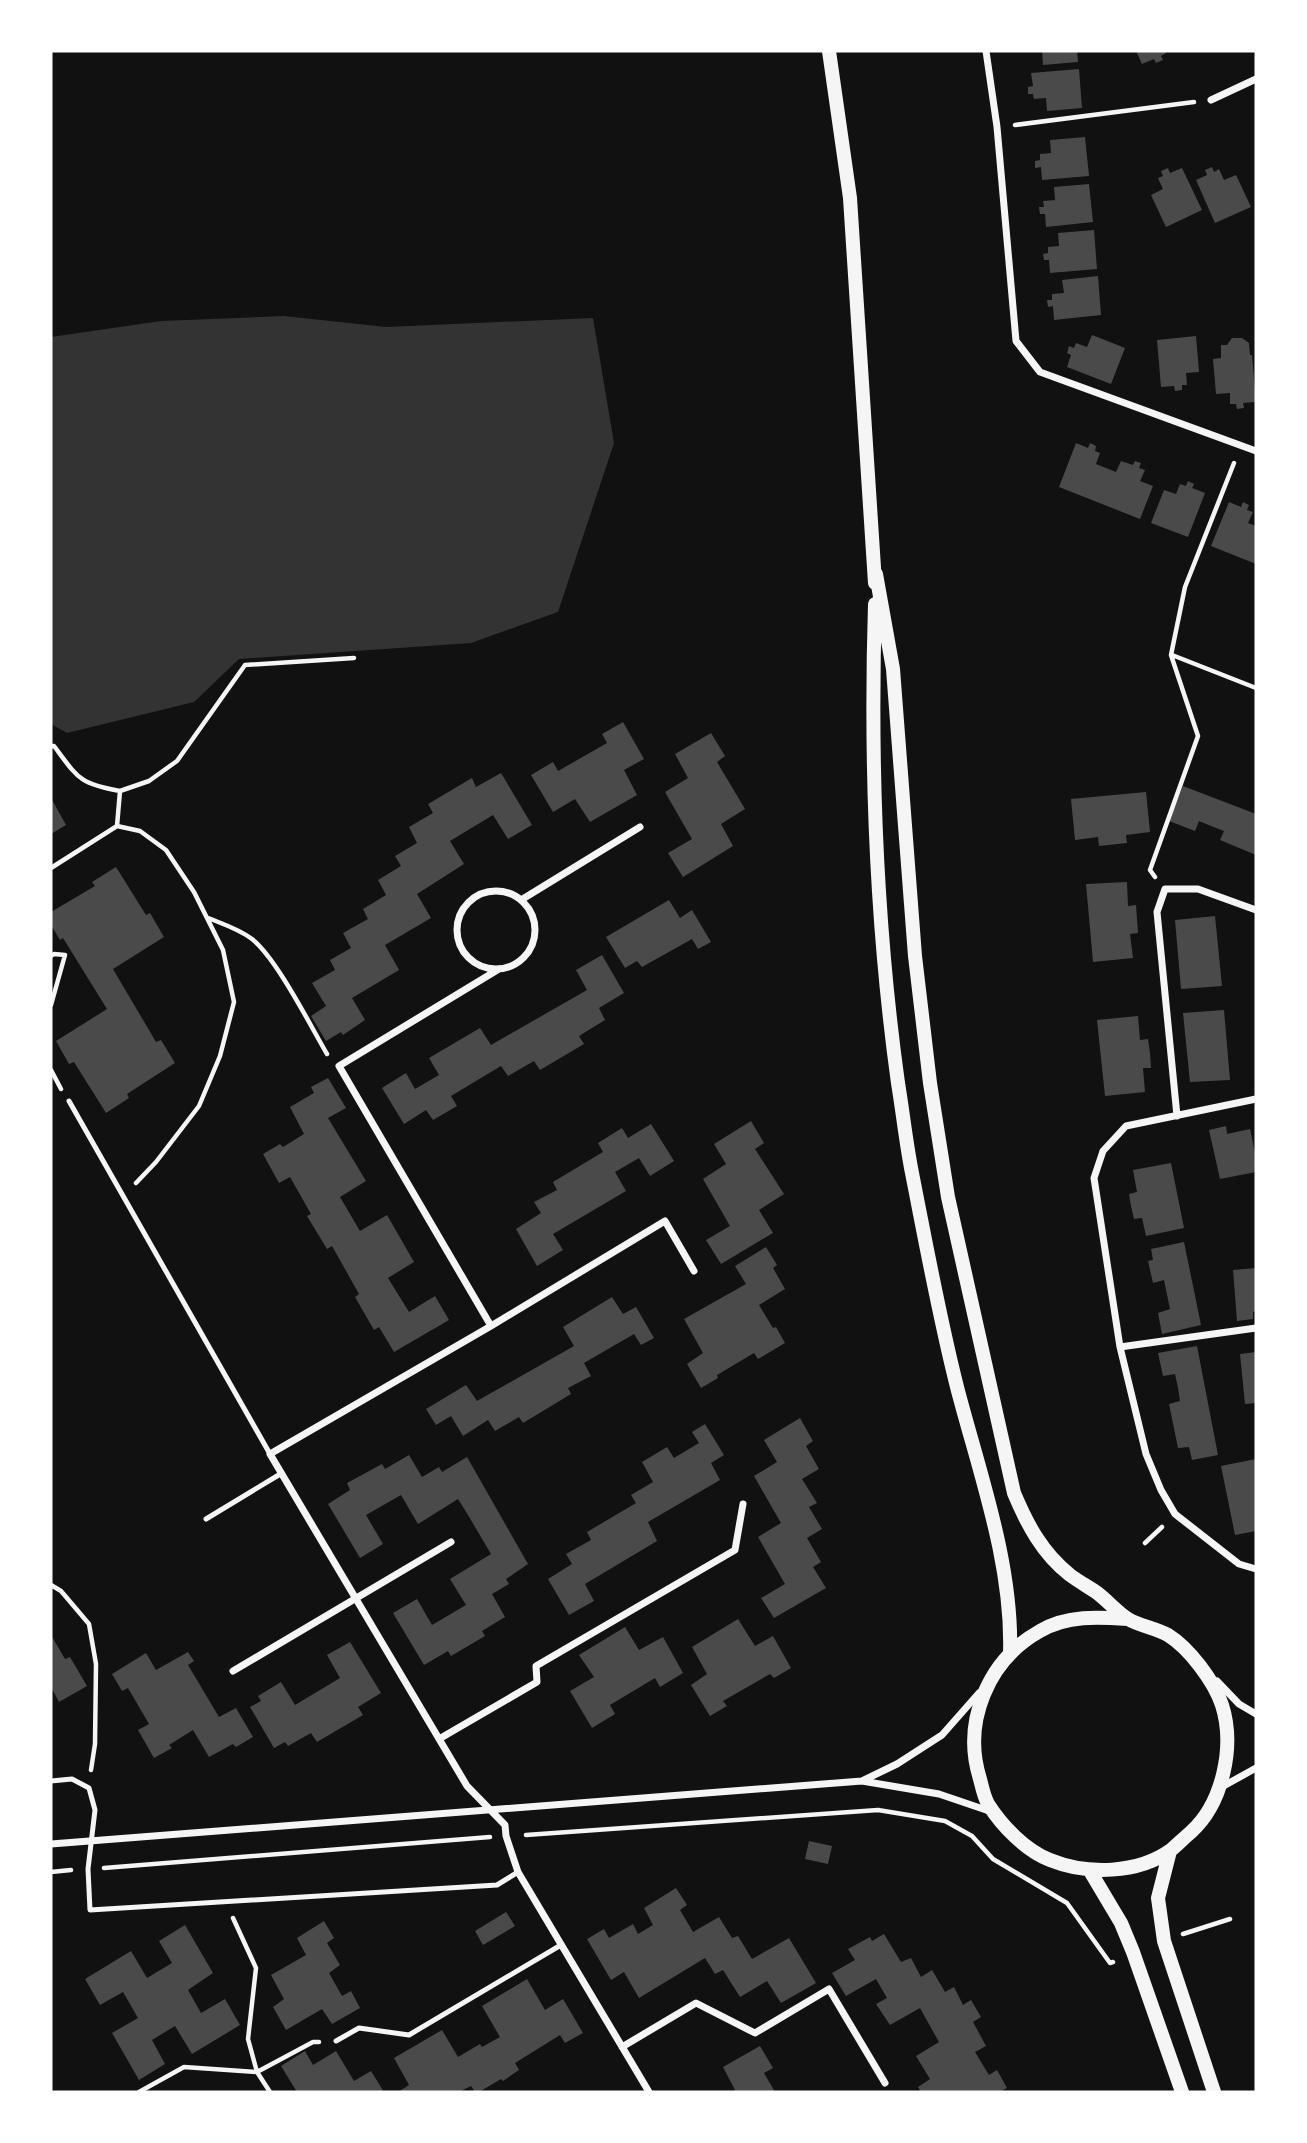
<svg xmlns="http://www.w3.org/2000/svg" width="1307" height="2143" font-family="'Archivo Narrow',sans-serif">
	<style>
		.water { fill: #333 }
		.building { fill: #4a4a4a }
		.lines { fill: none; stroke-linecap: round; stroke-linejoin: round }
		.path { stroke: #f5f5f5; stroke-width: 4.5 }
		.service { stroke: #f5f5f5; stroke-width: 5 }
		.minor { stroke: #f5f5f5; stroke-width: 7 }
		.secondary { stroke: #f5f5f5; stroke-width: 14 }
	</style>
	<rect width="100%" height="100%" fill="#111"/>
	<path class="water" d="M284,316L386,327L593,318L614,443L558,612L471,643L239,659L194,702L67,733L51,724V337L161,321Z"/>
	<path class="building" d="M1042,51H1077L1078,62L1043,65Z
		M1136,51H1165L1166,53L1161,56L1163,60L1156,63L1154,59L1142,64Z
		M1079,69L1082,108L1047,111L1046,98L1034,99L1033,94H1028V87L1033,86L1031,73Z
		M1085,137L1089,176L1042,180L1041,167L1035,168V161L1040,160V154L1051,153L1050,140Z
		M1212,167L1214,172L1219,169L1224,180L1236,175L1251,207L1215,223L1196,180L1207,175L1205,170Z
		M1168,168L1170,173L1182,168L1202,210L1166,227L1151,195L1163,189L1158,178L1163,176L1161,171Z
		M1089,184L1093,222L1046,227L1045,214H1040L1039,207H1044L1043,201L1055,200L1054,187Z
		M1094,230L1097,269L1050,273L1049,260H1044L1043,254L1048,253V247L1059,246L1058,233Z
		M1098,276L1101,315L1054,320L1053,306L1048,307L1047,300H1052V294L1064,293L1062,280Z
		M1092,335L1125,348L1111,384L1067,367L1071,355L1067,353L1069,346L1074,348L1076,343L1087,347Z
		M1196,336L1199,372L1186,373L1187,385H1182V390L1175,391L1174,386L1161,387L1157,340Z
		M1232,338H1242L1249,343L1250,355H1252L1256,402L1243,403L1244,408L1237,409L1236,404H1230V393L1216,394L1213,359L1221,358V345H1227Z
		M1076,443L1088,448L1090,443L1096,446L1095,451L1100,453L1096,464L1116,472L1121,461L1133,465L1135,461L1141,463L1139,468L1145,470L1140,481L1153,486L1140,519L1059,487Z
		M1188,481L1194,484L1192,488L1205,493L1188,537L1151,523L1164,490L1176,494L1180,484L1186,486Z
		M1229,502L1241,507L1243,502L1249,505L1247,510L1253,512L1248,523L1256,526V564L1211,546Z
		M623,722L644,759L624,770L637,795L590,822L575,799L553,812L531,775L553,762L558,771L607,743L602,734Z
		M711,733L725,756L717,762L745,809L721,824L733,846L683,877L668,853L692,839L665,792L688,778L675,754Z
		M501,773L532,825L508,839L493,815L450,841L464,864L417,894L431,918L385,945L399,970L352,998L365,1020L343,1035L341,1032L326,1041L311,1016L326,1006L312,983L335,970L330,960L351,948L343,933L368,919L363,909L386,895L378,880L401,866L395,856L417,843L409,827L433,813L428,804L472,778L476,787Z
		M1183,786L1256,814V855L1220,840L1224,831L1211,826L1199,821L1195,831L1169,821Z
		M1146,792L1150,832L1126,835L1127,843L1099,846L1098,837L1075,840L1071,799Z
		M51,798L66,825L51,834Z
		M116,867L146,915L150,913L164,937L113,969L156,1042L161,1040L175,1063L127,1094L129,1098L106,1113L74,1062L69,1064L56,1041L107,1009L63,938L60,940L51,925V912L95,886L92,882Z
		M1127,882L1128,906L1136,905L1138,933L1130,934L1133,958L1093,962L1086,884Z
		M669,900L680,918L692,910L711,942L698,949L692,939L642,967L637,961L625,968L606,937Z
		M1215,916L1222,986L1181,989L1175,920Z
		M602,955L624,993L599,1008L605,1020L579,1036L584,1044L540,1070L534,1061L508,1076L501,1066L451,1096L457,1106L433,1120L426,1110L404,1124L382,1088L406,1073L415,1089L439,1075L429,1058L480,1028L491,1045L587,990L576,970Z
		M1224,1010L1230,1080L1190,1082L1183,1013Z
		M1138,1016L1140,1040L1148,1039L1150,1053L1151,1068H1143L1145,1092L1105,1096L1097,1020Z
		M328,1078L346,1108L328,1118L366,1181L340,1197L360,1231L387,1215L414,1262L388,1278L409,1312L435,1296L449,1320L394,1352L379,1327L374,1330L355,1297L359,1294L332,1246L327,1249L307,1216L311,1214L290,1177L279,1183L263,1154L280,1144L283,1147L304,1134L290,1107L314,1093L311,1087Z
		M751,1121L764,1143L755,1149L784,1194L759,1210L773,1233L721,1264L706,1240L730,1226L703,1179L726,1164L714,1144Z
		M651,1124L674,1161L650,1176L639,1158L615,1172L626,1191L553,1234L563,1250L537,1266L516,1229L541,1213L534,1202L557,1190L553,1182L603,1152L598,1143L622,1128L628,1138Z
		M1226,1126L1227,1134L1250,1129L1256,1158V1172L1220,1179L1209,1130Z
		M1171,1163L1184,1228L1146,1236L1142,1218L1134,1219L1131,1206L1129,1194L1137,1192L1133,1170Z
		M1184,1242L1201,1325L1162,1334L1158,1313L1170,1309L1164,1280L1153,1283L1148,1261L1153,1260L1151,1249Z
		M766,1247L777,1265L773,1268L785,1289L759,1305L773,1328L776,1327L785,1343L758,1359L754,1353L717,1375L718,1378L701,1388L687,1364L703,1353L684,1319L746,1284L735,1266Z
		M1256,1268V1311L1253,1312V1319L1237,1321L1233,1270Z
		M612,1297L623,1314L636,1307L654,1338L641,1345L634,1334L584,1363L591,1376L568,1388L571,1394L523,1423L519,1417L495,1431L488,1420L463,1436L451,1416L436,1425L426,1409L466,1385L477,1401L574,1346L563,1327Z
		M1197,1346L1218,1455L1192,1460L1189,1447L1178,1448L1169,1404L1180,1401L1178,1388L1175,1374L1163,1376L1158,1353Z
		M1256,1352V1403L1245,1404L1240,1354Z
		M800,1418L813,1441L806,1446L819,1469L802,1479L817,1503L809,1507L822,1529L807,1538L821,1562L813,1567L826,1588L774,1618L761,1598L785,1584L758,1537L781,1523L754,1476L777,1462L764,1440Z
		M705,1424L724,1455L711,1463L720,1480L648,1522L657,1541L585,1584L594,1601L569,1615L548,1579L572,1564L566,1554L591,1540L587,1532L636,1503L631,1495L653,1482L642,1462L667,1447L674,1458L699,1443L692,1432Z
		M409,1455L422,1477L439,1467L442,1472L467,1457L528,1564L506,1579L509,1584L492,1594L505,1617L482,1631L485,1636L451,1656L448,1651L424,1665L393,1613L417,1599L432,1625L466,1605L450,1579L491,1554L468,1515L458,1499L418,1524L401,1495L366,1515L383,1544L360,1558L328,1504L350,1490L347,1483L382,1464L385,1469Z
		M1256,1459V1531L1235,1535L1221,1466Z
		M738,1619L755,1646L773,1636L791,1668L774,1678L770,1674L723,1701L727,1706L710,1716L691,1685L707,1674L692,1647Z
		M625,1627L639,1650L663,1637L683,1673L660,1687L655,1678L610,1705L615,1714L592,1728L570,1691L594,1677L579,1655Z
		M51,1635L65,1659L70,1657L87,1686L59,1702L51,1687Z
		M350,1642L381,1693L358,1707L363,1715L317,1742L311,1733L288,1746L285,1742L274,1748L250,1707L261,1701L258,1696L281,1682L295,1705L340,1678L327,1655Z
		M188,1652L194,1661L188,1665L219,1717L236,1708L253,1737L236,1747L233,1744L209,1757L193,1730L169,1745L172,1748L154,1758L138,1730L149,1724L128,1688L122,1691L112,1674L146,1653L156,1670Z
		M809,1841L832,1846L828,1864L805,1859Z
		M676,1888L687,1905L680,1910L693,1932L719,1917L732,1938L738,1936L752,1959L789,1938L816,1983L781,2003L767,1981L740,1997L723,1970L715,1974L705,1958L639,1998L624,1972L611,1980L587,1939L604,1929L609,1938L633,1924L638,1934L653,1925L644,1908Z
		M506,1912L515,1926L483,1945L475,1931Z
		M324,1921L334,1938L327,1943L340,1965L329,1973L342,1996L351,1991L360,2008L332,2024L322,2009L286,2030L273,2007L284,1999L271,1975L306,1955L297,1938Z
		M185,1925L213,1973L188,1990L201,2013L225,1999L240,2025L192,2054L175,2026L152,2040L165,2064L139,2080L112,2033L138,2018L123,1992L100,2005L85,1979L131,1951L147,1978L172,1963L159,1941Z
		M884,1934L901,1962L911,1958L921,1977L932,1970L945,1992L954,1987L963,2005L971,2000L981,2017L973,2022L986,2046L975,2052L989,2075L997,2070L1007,2088L1000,2092H921L918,2087L930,2079L916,2056L939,2042L920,2008L890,2025L876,2004L887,1998L876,1979L846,1996L832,1973L855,1960L848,1949L870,1937L872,1941Z
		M527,1979L545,2010L563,1999L583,2033L565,2043L560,2035L515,2063L519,2070L503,2081L501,2079L479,2092H475L471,2086L459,2092H398L409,2085L394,2058L442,2030L458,2057L480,2044L482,2047L500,2037L482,2006Z
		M760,2046L773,2068L764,2073L775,2092H732L735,2090L723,2067Z
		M305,2051L313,2065L336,2051L354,2081L371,2071L384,2092H297L281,2066Z"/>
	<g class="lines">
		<path class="path" d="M1015,125L1194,102
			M1172,655L1256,688
			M51,746H54C78,778 79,784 120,791
			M117,826L120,791L149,781L177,761L245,665L354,658
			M51,868L117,826L140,831L166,850L194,892L223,950L234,1002L220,1056L199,1106L156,1162L136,1183
			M1155,877L1150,870L1198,736L1171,655L1185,587L1234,463
			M208,918C223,924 239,929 252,939C277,959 310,1025 327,1054
			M51,956L54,954L65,955L51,1005
			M51,1070L61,1089
			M1145,1543L1162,1527
			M51,1585L61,1591L89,1624L96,1664L95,1744L91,1770
			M526,1835L878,1810L945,1821L972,1836L993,1859L1067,1903L1110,1963L1113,1962
			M104,1868L490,1837
			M51,1872L71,1870
			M233,1918L256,1968L248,2039L257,2072L270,2092
			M1183,1934L1230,1919
			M139,2092L184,2067L257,2072L313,2042H319"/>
		<path class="service" d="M69,1101L270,1454
			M206,1519L282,1473
			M51,1781L72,1779L89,1788L95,1810L88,1869L90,1910L497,1885L518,1872
			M336,2041L359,2028L409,2035L561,1945"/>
		<path class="minor" d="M986,51L997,127L1016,341L1040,372L1256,451
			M1211,100L1256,79
			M457 930a39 39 0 1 1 78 0a39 39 0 1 1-78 0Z
			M521,900L640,827
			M499,969L339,1066L491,1326L270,1454L467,1786L505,1825L506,1836L518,1872L649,2092
			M1256,1099L1126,1126L1103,1151L1094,1178L1120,1347L1146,1454L1161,1490L1175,1514L1239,1564L1256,1569
			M1177,1116L1157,912L1165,889H1198L1256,910
			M491,1326L665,1221L694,1271
			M1120,1347L1256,1328
			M233,1671L451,1542
			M1217,1681L1239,1704L1256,1714
			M439,1739L537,1682L536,1666L735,1550L743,1504
			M862,1781L897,1764L942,1735L979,1693
			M1220,1788L1256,1768
			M51,1844L862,1781L939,1794L992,1812
			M622,2047L696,2003L755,2033L829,1989L885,2083"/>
		<path class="secondary" d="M829,51L850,198L875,583
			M876,574L893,669L915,956L930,1083L948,1197L1014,1493C1027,1524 1042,1553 1070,1575C1078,1581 1087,1586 1096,1592C1107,1600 1117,1612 1128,1619C1140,1626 1155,1628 1168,1635C1189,1648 1214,1681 1222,1705C1235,1746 1223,1803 1191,1832C1184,1838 1178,1844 1171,1850C1138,1874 1087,1875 1050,1860C1025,1850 1002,1826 988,1804C984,1797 982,1787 980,1779C962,1722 988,1660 1040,1631C1067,1615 1098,1617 1128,1619
			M875,604C870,764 876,924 898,1083C903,1113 906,1143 912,1173C926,1244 939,1316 957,1387C979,1472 1013,1564 1010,1653
			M1170,1851L1158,1898L1164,1941L1214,2092
			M1090,1871L1121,1923L1133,1952L1182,2092"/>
	</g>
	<rect width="1307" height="2143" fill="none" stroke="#ffffff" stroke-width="105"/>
</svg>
